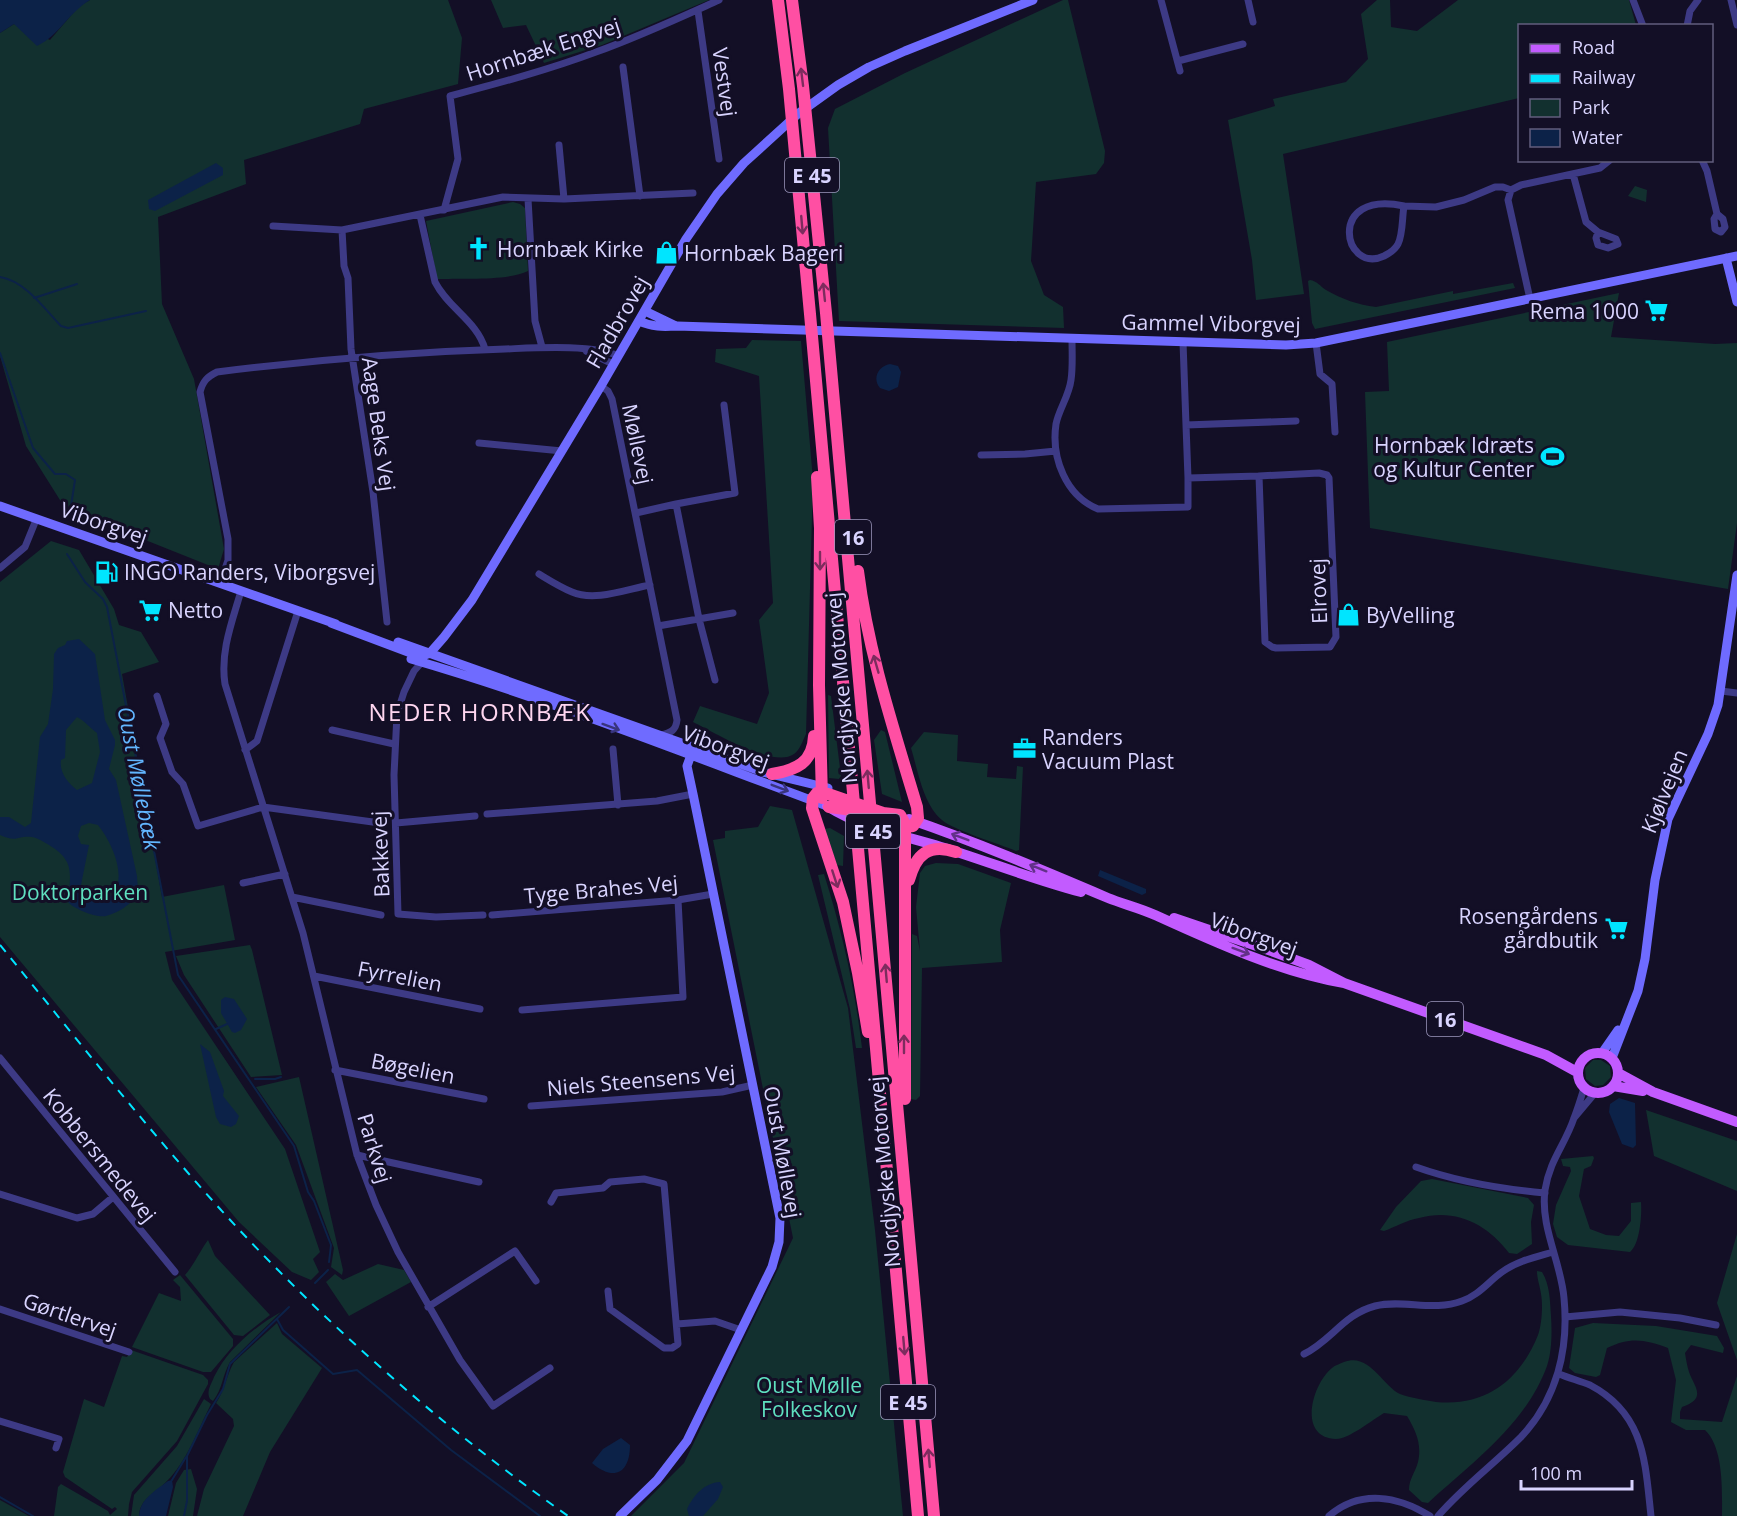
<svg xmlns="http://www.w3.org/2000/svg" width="1737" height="1516" font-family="'Open Sans',sans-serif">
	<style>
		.green { fill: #12302f }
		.water { fill: #0c2248; fill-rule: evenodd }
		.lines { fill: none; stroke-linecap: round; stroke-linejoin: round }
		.stream { stroke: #0c2248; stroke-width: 2 }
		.street { stroke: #3d3a85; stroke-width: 7 }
		.secondary { stroke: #6f6bff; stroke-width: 9 }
		.primary { stroke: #c25bff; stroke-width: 10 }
		.highway { stroke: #ff4fa3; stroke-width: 12 }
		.rail { stroke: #00e5ff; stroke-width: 2; stroke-dasharray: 9 8; stroke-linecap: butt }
		.oneway { stroke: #7d2c5e }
		.oneway2 { stroke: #38347d }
		.oneway3 { stroke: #623188 }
		.labels { text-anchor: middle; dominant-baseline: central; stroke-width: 6; stroke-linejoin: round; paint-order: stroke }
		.shield { fill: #130f26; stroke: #9e99be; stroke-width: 1.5 }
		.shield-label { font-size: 20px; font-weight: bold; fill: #d9d4ff }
		.street-label { font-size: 21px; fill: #d9d4ff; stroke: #130f26 }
		.poi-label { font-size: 21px; fill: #d9d4ff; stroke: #130f26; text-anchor: start }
		.park-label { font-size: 21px; fill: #5fe0c0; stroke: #130f26 }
		.water-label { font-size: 22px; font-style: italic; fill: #62b6ff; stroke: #130f26 }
		.quarter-label { font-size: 24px; letter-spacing: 1.5px; fill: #ffd6f0; stroke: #130f26 }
	</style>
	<rect width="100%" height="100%" fill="#130f26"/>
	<path class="green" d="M90,0H448L462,38L458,84L364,109L360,124L244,160L246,184L158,217L162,304L194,379L224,549L218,569L65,508L26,446L0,356V33L14,24L50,40L79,6Z
		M491,0H709L602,45L544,63L526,25L503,28Z
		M1063,0H1068L1105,151L1104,163L1096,174L1036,182L1031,261L1044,295L1063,307L1064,328L839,321L828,128L835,109L905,73Z
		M1377,0H1390L1391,27L1417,31L1458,0H1629L1636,25L1520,26L1519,98L1283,154L1304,294L1256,300L1252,260L1228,120L1275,106L1273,99L1346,82L1368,59L1361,14Z
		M1635,186L1647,190L1646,202L1628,196Z
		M513,202L520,204L525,208L528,271C508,281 461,278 437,279L426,221Z
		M1310,280C1317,281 1320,286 1326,290C1342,299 1358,305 1376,307L1453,291V294L1513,283L1515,288L1315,329L1312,323L1308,281Z
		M1619,293L1611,337L1715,344L1737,343V523L1728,589L1370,528L1365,392L1389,391L1387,342Z
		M752,340L801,341L813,480L806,734C803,740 800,750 794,754C773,769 714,732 693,722L700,706L757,724L769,693L759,620L773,603L759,376L715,362L716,349L746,348Z
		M51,541L79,550L114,609L119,625L141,632L159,662L122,674L162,897L224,885L235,940L165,952L172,980L285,1149L320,1252L313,1259L319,1272L311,1280L292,1272L239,1222L0,937V582Z
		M828,695L831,696L841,776L839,779L829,778Z
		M881,730L885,732L902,802L882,794L874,740Z
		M924,732L958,735L957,761L988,764L987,777L1016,779L1017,766L1023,767L1019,850L1016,851C1000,844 953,830 942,820C923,804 918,771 911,748Z
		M770,806L792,810L848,1008L875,1230L903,1516H631L684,1463L793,1238L713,840L725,838V831L758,827Z
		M830,828L844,836L843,866L837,865L824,829Z
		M936,863L958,864L1011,883L1000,930L1002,962L922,968L920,1096L916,1100L911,1099L912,934L917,936L920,951L916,907L920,873L925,866Z
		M824,874C842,931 855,988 862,1048H856L850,1009L818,875Z
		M250,945L252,950L282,1075L251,1077L184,975L176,956Z
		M1593,1060H1601L1610,1066L1611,1077L1603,1085L1595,1086L1586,1079L1585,1068Z
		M299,1077L343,1270L342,1275L331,1267L334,1248L296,1145L256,1087Z
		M1646,1110L1737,1141V1191L1654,1156Z
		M1593,1156L1594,1158L1591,1166L1584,1169L1579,1196L1590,1229L1606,1235L1619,1236L1631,1221V1203L1641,1202C1642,1215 1640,1244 1630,1252L1568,1245L1557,1237L1553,1224L1556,1205L1571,1171L1570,1167L1563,1166L1561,1159Z
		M1432,1179L1528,1198L1534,1205L1531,1222L1532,1244L1517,1254L1509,1253C1487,1224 1456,1208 1419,1218C1407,1220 1395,1227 1384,1231L1380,1230L1396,1207L1421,1181Z
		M1737,1234V1360L1717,1303Z
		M208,1240L215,1256L270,1315L243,1336L234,1335L185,1275C194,1265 200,1251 208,1240Z
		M378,1264L404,1270L411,1282L349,1316L326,1282L335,1274L343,1280Z
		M1537,1271L1542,1272C1550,1285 1550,1301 1551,1316C1552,1332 1552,1351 1547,1366C1526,1424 1472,1463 1428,1503L1422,1502L1409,1490C1409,1479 1415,1473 1418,1462C1422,1444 1416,1431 1407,1416L1384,1413C1372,1420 1349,1439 1336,1439C1297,1438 1312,1384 1332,1368C1335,1365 1340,1364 1344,1362C1369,1352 1382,1385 1400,1394C1411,1398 1425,1400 1436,1402C1486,1407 1520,1380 1538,1335C1542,1325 1543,1304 1541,1294C1540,1286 1537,1279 1537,1271Z
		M180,1275L233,1339V1346L211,1372H203L132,1347L159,1293L181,1301L180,1287L173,1280Z
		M281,1312L230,1362C222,1376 223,1388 213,1401L210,1399C206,1391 211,1385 214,1377C228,1349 254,1327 281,1312Z
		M277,1323L282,1334L322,1368L270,1452L243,1516H197L204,1489L234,1426L233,1419L216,1403C225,1390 226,1376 234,1362Z
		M1593,1323L1656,1326L1717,1336L1724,1348L1723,1353L1691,1345L1685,1353C1686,1359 1687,1366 1689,1372C1695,1388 1707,1398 1682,1407L1680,1412V1419L1722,1422L1737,1376V1516H1722C1722,1491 1724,1448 1705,1430H1686L1671,1422L1676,1380L1668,1348C1644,1339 1630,1337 1607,1348L1600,1375L1596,1377L1575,1373L1569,1368L1575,1328Z
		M131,1350L203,1375L208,1380V1384L177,1441L132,1492L129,1504L128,1516H54L58,1487L61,1484L108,1511L110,1515L117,1509L115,1507L112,1509L65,1477L63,1472L84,1399L104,1407L122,1356L127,1357Z
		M204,1399L211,1404C198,1430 187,1461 167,1481C156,1493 140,1498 139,1516H131L134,1495L177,1446Z
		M191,1469L197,1489L193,1516H168L176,1483L184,1470Z
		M0,1500L29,1516H0Z"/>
	<path class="water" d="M0,0H90C68,13 60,35 37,46L14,24L0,33Z
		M216,163L223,168V175L155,211L149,209L148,200Z
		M890,364L898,366L901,372L898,387L889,391L880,388C872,379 878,366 890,364Z
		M79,639L95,654L105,720L115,740V745L109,769L116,780L137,876C137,880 138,886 138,890C135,903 118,913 106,916C96,918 74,909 68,902C70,875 76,861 49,845C44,842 38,838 32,837C18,835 17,843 0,835V817H9L25,827L31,823L40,737L48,724L53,689L54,654L58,648L65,645L67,641ZM77,717C85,721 90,728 97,733L100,752L92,783L77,790C68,783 59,772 61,760L65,758L66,730ZM89,823L98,825C114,845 133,889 102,902L91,901L80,890L89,845L81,844L78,836L81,826Z
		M1100,870L1146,889V893L1142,895L1098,876Z
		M225,997L234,999L247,1019L241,1030L235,1033L232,1032L221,1013V1000Z
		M200,1044L210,1052L224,1091L223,1096L239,1116L236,1124L231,1127L220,1124L216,1117Z
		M1619,1098L1635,1103L1636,1145L1633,1148L1622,1144L1609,1112L1610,1104Z
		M621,1438L630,1445C630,1473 614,1482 592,1463L603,1449Z
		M172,1480L173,1487L166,1516H139C140,1499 155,1491 168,1481Z
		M720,1482L723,1487L718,1499L703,1516H689L687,1509C694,1495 704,1483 720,1482Z"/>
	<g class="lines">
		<path class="stream" d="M0,277C25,281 44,308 61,326L68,328L146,311
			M34,298L77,284
			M0,353L33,448L55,474H66L75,480L71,506
			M67,554L85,582L103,599L107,607L178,975L294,1146L308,1192L314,1201L331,1245L329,1262
			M216,1029L227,1024
			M255,1079H275L281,1077
			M315,1283L328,1270
			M277,1319L283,1330L333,1374L357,1370L451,1450L540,1516
			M172,1480L186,1457
			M0,1497L33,1516
			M184,1516L187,1501V1456L207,1415L223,1389L230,1364L289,1307"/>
		<path class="street" d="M1161,0L1180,71
			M1248,0L1253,22
			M1633,0L1643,26
			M1731,0L1737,25
			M698,11L719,159
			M1687,26L1690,11L1698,0
			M1178,61L1243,44
			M623,67L640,196
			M559,145L564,199
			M1702,160L1707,171L1717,214L1714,219L1715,229L1721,232L1725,227L1723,219L1717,214
			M1573,174L1586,222L1598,232L1616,239L1618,244L1608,248L1598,245L1596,238L1598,232
			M528,199L535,321L542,347
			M1404,206C1326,189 1343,275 1384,256C1390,253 1395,250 1398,244C1403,234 1402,218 1404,206L1436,207L1464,200L1495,187H1503L1511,190
			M444,210L458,159L450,96C499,83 548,70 596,52C638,37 679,18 719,0
			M420,215L435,282C448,308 477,321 485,349
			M273,226L342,230L503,197L564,199L693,193
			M342,230L344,266L348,278L351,349L373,492L387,622
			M1530,299L1508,200L1511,190L1521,185L1600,168L1610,160
			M1072,339C1072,352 1073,367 1071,380C1069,396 1059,409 1056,424C1051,458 1066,496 1098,509L1188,507V478
			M1183,342L1186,425L1296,421
			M1316,343L1320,374L1332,384L1335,432
			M586,351L613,364
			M601,386L608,391L612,399L677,720C676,730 671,733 661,735
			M1186,425L1188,478L1259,476L1265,642L1272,647L1276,648L1330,647L1336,637L1329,478L1327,475L1319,473L1259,476
			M479,443L562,451
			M981,455L1025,454L1056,451
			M636,513L676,504
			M0,568L25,547L36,520
			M539,574C549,580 560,587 572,592C595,602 627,589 650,585
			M220,584L228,560V539L200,392C203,381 207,377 217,372C313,360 408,352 505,349C533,348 594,344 618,356
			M241,591C232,622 220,652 225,684L303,933L357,1155L376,1205L398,1252L460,1360L493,1406L550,1368
			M658,626L733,613
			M423,661L414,671L404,692L397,714L394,775L398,914L436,917L483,915
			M715,680L699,619L676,504L735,493L724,405
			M1721,691L1737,693
			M157,696L166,724L160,738L172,772L183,784L198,826L263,807L380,823
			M332,730L394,744
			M613,749L618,805
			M245,750L257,741L298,611
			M487,814L657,801L693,794
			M396,823L475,816
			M243,883L285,874
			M292,897L381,915
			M492,915L678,900L713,894
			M314,976L480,1009
			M522,1010L683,997L678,900
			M0,1058L175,1272
			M335,1070L484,1099
			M531,1106L722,1092L753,1085
			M1574,1118L1595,1093
			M357,1155L479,1182
			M1416,1167C1458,1182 1501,1189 1545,1193
			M0,1194L77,1218L93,1214L113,1197
			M551,1202L556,1193L603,1188L610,1182L644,1179L664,1184L678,1344L672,1348H664L610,1309L608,1291
			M428,1307L515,1251L536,1281
			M0,1309L129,1352
			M1565,1317L1620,1312L1680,1318L1716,1325
			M677,1324L715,1321L741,1330
			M1304,1354C1331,1341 1344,1314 1375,1306C1404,1299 1433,1312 1462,1301C1479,1295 1488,1282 1502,1272C1517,1261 1536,1257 1553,1252
			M1559,1374C1569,1378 1580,1381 1590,1385C1645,1414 1645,1462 1651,1516
			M0,1421L59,1439L56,1448
			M1329,1516C1360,1489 1398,1496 1430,1516
			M1438,1516C1463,1487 1494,1464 1521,1437C1557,1399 1569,1349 1564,1298C1561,1262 1540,1227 1545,1190C1550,1159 1565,1145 1574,1118C1578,1108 1581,1098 1584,1088"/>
		<path class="secondary" d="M1726,258L1737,302
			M645,311L674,325
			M639,321C652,327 663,327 677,326L1286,345L1316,343L1737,256
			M0,506L336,624
			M331,623L416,655H425L430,653L444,637L472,600L601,386L686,239L717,194L744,163L799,113L838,85L869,67L905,51L1033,0
			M398,642L763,772L828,788
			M411,659C552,700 689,755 827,806
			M1602,1053L1618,1030
			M1612,1058L1638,991L1645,959L1655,880L1668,819L1708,734L1718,705L1737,575
			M620,1516L657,1480L687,1441L772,1267L779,1242L780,1218L693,794L687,766L691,755"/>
		<path class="primary" d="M827,806C862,828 897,834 935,845C984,860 1032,879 1081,892
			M909,819C976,842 1042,870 1108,898C1123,904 1140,908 1155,915C1212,941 1282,973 1344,983
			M1174,918L1274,952L1309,965L1344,983L1546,1055L1577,1072
			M1578 1073a20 20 0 1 1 40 0a20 20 0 1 1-40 0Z
			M1618,1073L1653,1092L1737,1122
			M1613,1086L1643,1091"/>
		<path class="highway" d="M778,0L789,89L810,314L918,1516
			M792,0L803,86L826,313L934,1516
			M817,477L820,528L819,685L822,798
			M772,774C796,770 813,763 814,736
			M829,807L845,809L906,827L913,826L918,818L917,807C894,730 868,652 858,571
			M909,880C916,854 929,843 956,852
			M868,1032L858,973L843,902L812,808L813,798L817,793L828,794L883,813L900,815L905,824V1099"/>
		<path class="rail" d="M0,945C73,1034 144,1125 221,1210C325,1324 442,1427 568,1516"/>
	</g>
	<defs><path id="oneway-shaft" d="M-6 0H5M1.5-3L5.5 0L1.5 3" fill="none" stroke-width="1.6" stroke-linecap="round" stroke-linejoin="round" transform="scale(1.5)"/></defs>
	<g class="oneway">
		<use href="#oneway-shaft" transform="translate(802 77) rotate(-97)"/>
		<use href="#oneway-shaft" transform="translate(802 225) rotate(85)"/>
		<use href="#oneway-shaft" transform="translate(824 292) rotate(-96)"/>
		<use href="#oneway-shaft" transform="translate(820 561) rotate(90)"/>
		<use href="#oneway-shaft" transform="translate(876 664) rotate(-106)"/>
		<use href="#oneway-shaft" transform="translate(868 779) rotate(-95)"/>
		<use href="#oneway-shaft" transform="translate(835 879) rotate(72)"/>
		<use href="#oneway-shaft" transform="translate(886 973) rotate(-95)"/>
		<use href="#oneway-shaft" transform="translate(904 1044) rotate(-90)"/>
		<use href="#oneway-shaft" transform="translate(904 1346) rotate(85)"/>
		<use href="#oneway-shaft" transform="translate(929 1458) rotate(-95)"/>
	</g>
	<g class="oneway2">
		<use href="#oneway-shaft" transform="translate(611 727) rotate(20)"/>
		<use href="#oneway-shaft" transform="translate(780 788) rotate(21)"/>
	</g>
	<g class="oneway3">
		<use href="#oneway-shaft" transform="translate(960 837) rotate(-159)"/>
		<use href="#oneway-shaft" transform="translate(1038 868) rotate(-158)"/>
		<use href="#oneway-shaft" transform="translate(1241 951) rotate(20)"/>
	</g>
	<defs>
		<symbol id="church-bare" viewBox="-9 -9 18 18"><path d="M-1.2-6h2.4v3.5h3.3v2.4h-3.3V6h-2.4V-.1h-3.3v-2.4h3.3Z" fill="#00e5ff" stroke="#130f26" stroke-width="2.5" paint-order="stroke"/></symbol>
		<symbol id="shop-bare" viewBox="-9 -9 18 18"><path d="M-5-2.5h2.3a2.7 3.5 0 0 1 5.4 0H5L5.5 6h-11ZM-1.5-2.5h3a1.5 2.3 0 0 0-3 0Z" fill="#00e5ff" stroke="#130f26" stroke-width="2.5" paint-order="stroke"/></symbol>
		<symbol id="supermarket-bare" viewBox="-9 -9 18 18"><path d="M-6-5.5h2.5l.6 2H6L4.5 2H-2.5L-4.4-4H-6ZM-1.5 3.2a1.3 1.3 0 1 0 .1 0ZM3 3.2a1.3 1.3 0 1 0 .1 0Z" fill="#00e5ff" stroke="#130f26" stroke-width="2.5" paint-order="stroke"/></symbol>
		<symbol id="stadium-bare" viewBox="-9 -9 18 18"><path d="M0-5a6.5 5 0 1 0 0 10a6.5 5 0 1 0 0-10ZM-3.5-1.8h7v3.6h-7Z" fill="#00e5ff" stroke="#130f26" stroke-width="2.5" paint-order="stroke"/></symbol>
		<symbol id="fuel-bare" viewBox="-9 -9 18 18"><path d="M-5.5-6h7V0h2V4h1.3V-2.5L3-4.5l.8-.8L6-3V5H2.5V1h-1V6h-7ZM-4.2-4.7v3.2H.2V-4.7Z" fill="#00e5ff" stroke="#130f26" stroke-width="2.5" paint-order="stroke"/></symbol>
		<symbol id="office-bare" viewBox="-9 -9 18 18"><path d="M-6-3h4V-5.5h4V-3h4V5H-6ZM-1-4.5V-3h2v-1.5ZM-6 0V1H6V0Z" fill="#00e5ff" stroke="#130f26" stroke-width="2.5" paint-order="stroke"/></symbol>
	</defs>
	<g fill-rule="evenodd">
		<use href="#church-bare" x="462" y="232" width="33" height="33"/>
		<use href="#shop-bare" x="650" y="236" width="33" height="33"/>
		<use href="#supermarket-bare" x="1640" y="294" width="33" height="33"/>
		<use href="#stadium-bare" x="1536" y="440" width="33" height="33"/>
		<use href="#fuel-bare" x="90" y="556" width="33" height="33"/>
		<use href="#supermarket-bare" x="134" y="594" width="33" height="33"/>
		<use href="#shop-bare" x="1332" y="598" width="33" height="33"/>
		<use href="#office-bare" x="1008" y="732" width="33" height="33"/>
		<use href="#supermarket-bare" x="1600" y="912" width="33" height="33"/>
	</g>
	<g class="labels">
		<g class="shield">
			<rect x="785" y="158" width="54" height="34" rx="4.5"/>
			<rect x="835" y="520" width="36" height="34" rx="4.5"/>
			<rect x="846" y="814" width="54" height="34" rx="4.5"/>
			<rect x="1427" y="1002" width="36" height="34" rx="4.5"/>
			<rect x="881" y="1385" width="54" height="34" rx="4.5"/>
		</g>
		<g class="shield-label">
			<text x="812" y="175">E 45</text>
			<text x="853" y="537">16</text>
			<text x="873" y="831">E 45</text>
			<text x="1445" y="1019">16</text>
			<text x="908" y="1402">E 45</text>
		</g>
		<g class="street-label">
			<text transform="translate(543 49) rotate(-18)">Hornbæk Engvej</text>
			<text transform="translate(725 82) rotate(82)">Vestvej</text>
			<text transform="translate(617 322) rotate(-60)">Fladbrovej</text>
			<text transform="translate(1211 323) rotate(1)">Gammel Viborgvej</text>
			<text transform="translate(379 424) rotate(82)">Aage Beks Vej</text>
			<text transform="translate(638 444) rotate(78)">Møllevej</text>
			<text transform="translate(104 523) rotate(19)">Viborgvej</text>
			<text transform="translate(1318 591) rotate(-92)">Elrovej</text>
			<text transform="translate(841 688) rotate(-95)">Nordjyske Motorvej</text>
			<text transform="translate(726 747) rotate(20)">Viborgvej</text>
			<text transform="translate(1664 791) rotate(-68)">Kjølvejen</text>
			<text transform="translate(380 854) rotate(-92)">Bakkevej</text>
			<text transform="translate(601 889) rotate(-5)">Tyge Brahes Vej</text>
			<text transform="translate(1254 934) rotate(20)">Viborgvej</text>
			<text transform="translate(400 976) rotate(11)">Fyrrelien</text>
			<text transform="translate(413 1068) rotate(11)">Bøgelien</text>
			<text transform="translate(641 1080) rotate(-5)">Niels Steensens Vej</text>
			<text transform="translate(375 1148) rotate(73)">Parkvej</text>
			<text transform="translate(783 1152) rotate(80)">Oust Møllevej</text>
			<text transform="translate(100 1155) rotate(51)">Kobbersmedevej</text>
			<text transform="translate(884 1172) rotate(-95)">Nordjyske Motorvej</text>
			<text transform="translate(70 1315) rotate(19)">Gørtlervej</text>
		</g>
		<g class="poi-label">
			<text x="497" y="249">Hornbæk Kirke</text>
			<text x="684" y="253">Hornbæk Bageri</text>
			<text x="1639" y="311" text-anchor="end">Rema 1000</text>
			<text x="1534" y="445" text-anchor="end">Hornbæk Idræts<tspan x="1534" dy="24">og Kultur Center</tspan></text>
			<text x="124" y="572">INGO Randers, Viborgsvej</text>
			<text x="168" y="610">Netto</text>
			<text x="1366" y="615">ByVelling</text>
			<text x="1042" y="737">Randers<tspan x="1042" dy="24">Vacuum Plast</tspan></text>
			<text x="1598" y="916" text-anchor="end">Rosengårdens<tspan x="1598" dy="24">gårdbutik</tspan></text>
		</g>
		<g class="park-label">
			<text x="80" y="892">Doktorparken</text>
			<text x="809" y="1385">Oust Mølle<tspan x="809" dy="24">Folkeskov</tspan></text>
		</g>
		<g class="water-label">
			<text transform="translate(140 778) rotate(79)">Oust Møllebæk</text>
		</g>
		<g class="quarter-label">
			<text x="480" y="711">NEDER HORNBÆK</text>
		</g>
	</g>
	<rect x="1518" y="24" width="195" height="138" fill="#130f26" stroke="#625e7d" stroke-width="1.5"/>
	<rect x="1530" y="44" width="30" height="9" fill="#c25bff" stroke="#625e7d" stroke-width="1.5"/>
	<text x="1572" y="54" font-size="18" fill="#d9d4ff">Road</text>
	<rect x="1530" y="74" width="30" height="9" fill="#00e5ff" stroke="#625e7d" stroke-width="1.5"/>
	<text x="1572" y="84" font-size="18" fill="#d9d4ff">Railway</text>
	<rect x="1530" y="99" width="30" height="18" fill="#12302f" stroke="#625e7d" stroke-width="1.5"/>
	<text x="1572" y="114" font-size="18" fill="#d9d4ff">Park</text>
	<rect x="1530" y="129" width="30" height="18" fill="#0c2248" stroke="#625e7d" stroke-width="1.5"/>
	<text x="1572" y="144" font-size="18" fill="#d9d4ff">Water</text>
	<path d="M1521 1480v9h111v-9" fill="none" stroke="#d9d4ff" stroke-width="3"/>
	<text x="1530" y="1480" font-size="18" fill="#d9d4ff" stroke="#130f26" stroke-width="4.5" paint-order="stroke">100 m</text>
</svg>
